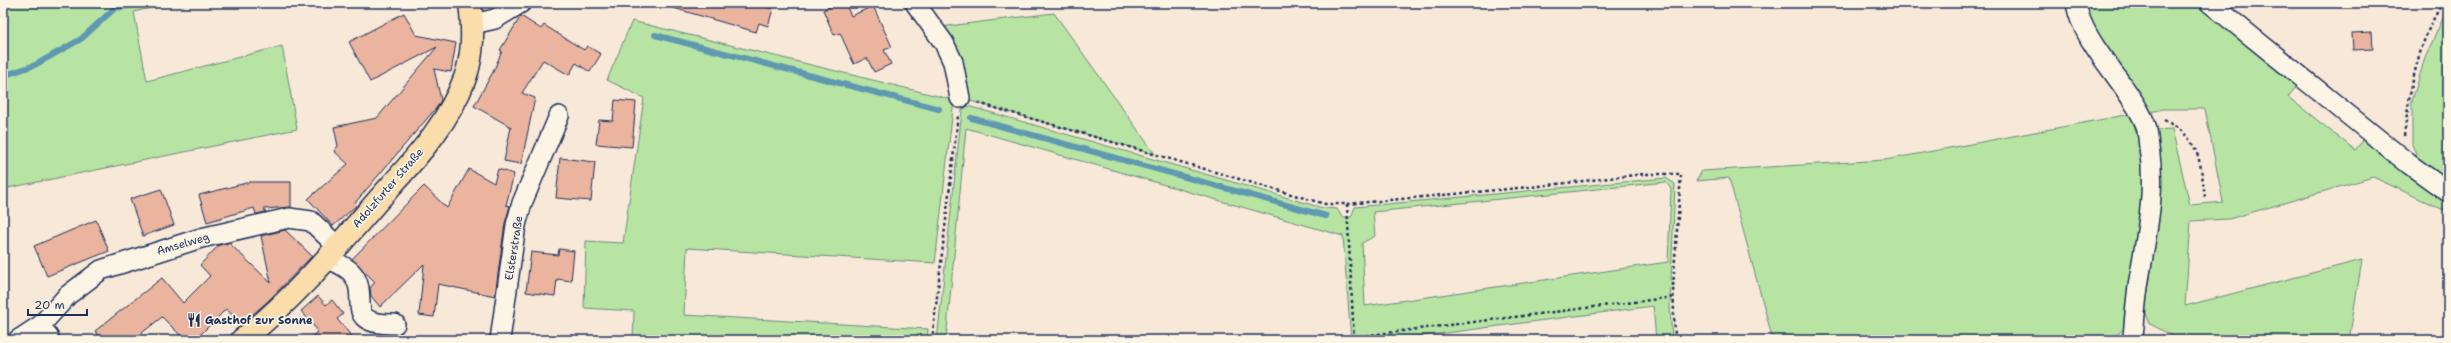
<svg xmlns="http://www.w3.org/2000/svg" width="2451" height="343" font-family="'Shantell Sans',sans-serif">
	<style>
		.green { fill: #b7e4a2; stroke: #698a80; fill-rule: evenodd }
		.lines { fill: none; stroke-linecap: round; stroke-linejoin: round }
		.stream { stroke: #5f98b1; stroke-width: 6 }
		.building { fill: #eab49f; stroke: #1b2f5e }
		.minor-casing { stroke: #1b2f5e; stroke-width: 22 }
		.major-casing { stroke: #1b2f5e; stroke-width: 25 }
		.path { stroke: #1b2f5e; stroke-width: 2.5; stroke-dasharray: 3 3; stroke-linecap: butt }
		.minor { stroke: #fcf5e5; stroke-width: 19 }
		.major { stroke: #faddab; stroke-width: 22 }
		.labels { text-anchor: middle; dominant-baseline: central; stroke-width: 3.5; stroke-linejoin: round; paint-order: stroke }
		.street-label { font-size: 11px; fill: #1b2f5e; stroke: #fcf5e5 }
		.poi-label { font-size: 11px; font-weight: bold; fill: #1b2f5e; stroke: #fcf5e5; text-anchor: start }
	</style>
	<rect width="100%" height="100%" fill="#f8e8d7"/>
	<filter id="ink" filterUnits="userSpaceOnUse"><feTurbulence type="fractalNoise" baseFrequency=".025" numOctaves="2"/><feDisplacementMap in="SourceGraphic" scale="8" xChannelSelector="R" yChannelSelector="G"/><feConvolveMatrix kernelMatrix="1 2 1 2 8 2 1 2 1" color-interpolation-filters="sRGB"/></filter>
	<g filter="url(#ink)">
		<path class="green" d="M3,3H171L134,12L147,81L282,46L297,129L3,189Z
			M2085,3H2200L2299,83L2288,97L2355,150L2366,137L2448,199V212L2373,177L2229,219L2191,221L2185,306L2362,260L2349,340H2181L2150,324L2145,311L2158,222L2153,130L2172,129L2190,205L2223,202L2205,109H2163L2147,113L2129,76L2094,30Z
			M2448,7V184L2420,162L2412,145V101L2425,58Z
			M1054,13L1155,154L960,98L932,28Z
			M632,21L954,100L935,263L687,248L684,315L928,329L927,340H633L634,311L584,308L586,241L623,243L644,98L607,80Z
			M968,106L1323,208L1337,209L1342,217H1351L1355,207L1666,178L1675,184L1670,305L1672,340H1656L1653,306L1392,340H1351L1343,236L966,128L946,340H937L962,110ZM1666,182L1671,189L1668,262L1365,306L1362,243L1375,236L1373,212Z
			M2131,114L2148,176L2131,307L2124,329L2110,340H1773L1729,178L1696,181L1702,171L1885,160Z"/>
		<g class="lines">
			<path class="stream" d="M655,35L939,109
				M3,76L35,65L81,39L115,8L143,3
				M971,118L1326,216"/>
		</g>
		<path class="building" d="M670,3H764L763,6L773,9L768,26L759,23L756,32L670,7Z
			M838,3H845L851,16L873,6L892,47L884,50L891,64L874,72L867,58L854,64L840,33L834,35L823,10Z
			M404,13L416,35L456,43L451,72L434,69L441,100L437,107L354,204L356,206L333,226L308,199L348,164L334,151L338,146L334,127L377,118L437,47L370,82L349,42Z
			M521,16L541,29L544,25L584,50L587,46L601,54L590,72L576,63L569,75L543,60L522,93L535,98L521,164L504,161L511,127L474,106L493,72L502,51L500,50Z
			M2372,32L2373,49L2353,50L2352,33Z
			M615,100L636,102L632,147L596,144L599,120L613,121Z
			M560,158L595,162L591,201L556,198Z
			M469,169L494,183L498,169L514,174L506,205L510,206L505,223L495,296L438,284L434,317L419,315L424,264L380,307L371,296L370,288L375,282L352,259L424,186L447,208Z
			M250,182H291V207L264,209L266,212L256,214L254,208L207,222L199,195Z
			M161,189L174,225L143,236L130,199Z
			M96,220L109,251L47,276L34,246Z
			M285,230L312,256L269,300L242,324L226,309L195,340H185L162,317L133,340H102L95,331L162,278L183,303L210,276L200,265L219,245L229,243L271,283L261,236Z
			M559,249L574,251L571,281L557,279L555,296L526,292L531,252L558,255Z
			M318,296L326,305L332,300L343,314L337,319L355,340H308L318,331L301,311Z"/>
		<g class="lines">
			<defs>
				<path id="minor" d="M915,3L944,43L953,62L960,98
					M2076,3C2082,44 2128,83 2145,123C2148,130 2148,140 2149,147C2156,191 2147,231 2140,274C2136,295 2135,316 2133,337
					M2210,3L2409,164L2448,192
					M473,24L495,19L521,3
					M327,257C334,262 345,266 351,272C373,296 339,325 395,324
					M41,325L50,340
					M18,340L41,325L68,295L101,270L201,238L289,218L311,221L338,247
					M500,340L516,225L522,203L559,116"/>
				<path id="major" d="M242,340C291,302 333,252 374,205C408,166 447,128 465,78C474,53 473,28 470,3"/>
			</defs>
			<use href="#minor" class="minor-casing"/>
			<use href="#major" class="major-casing"/>
			<path class="path" d="M978,103L1325,204H1347L1540,186L1644,174H1681L1673,286L1675,340
				M2164,120C2200,138 2200,160 2205,197
				M2404,136C2410,91 2417,42 2443,3
				M1347,204L1354,340
				M1354,337L1674,297
				M932,340L958,116"/>
			<use href="#minor" class="minor"/>
			<use href="#major" class="major"/>
		</g>
	</g>
	<defs>
		<symbol id="restaurant-bare" viewBox="-9 -9 18 18"><path d="M-5-6h1v4h1v-4h1v4h1v-4h1v5L-1.5 .5V6h-2V.5L-5-1ZM5-6V6H3V1.5H1.5Q1.5-4 5-6Z" fill="#1b2f5e" stroke="#fcf5e5" stroke-width="2.5" paint-order="stroke"/></symbol>
	</defs>
	<g fill-rule="evenodd">
		<use href="#restaurant-bare" x="184" y="310" width="20" height="20"/>
	</g>
	<g class="labels">
		<g class="street-label">
			<text transform="translate(388 188) rotate(-49)">Adolzfurter Straße</text>
			<text transform="translate(183 244) rotate(-16)">Amselweg</text>
			<text transform="translate(514 248) rotate(-81)">Elsterstraße</text>
		</g>
		<g class="poi-label">
			<text x="205" y="320">Gasthof zur Sonne</text>
		</g>
	</g>
	<rect width="2451" height="343" fill="none" stroke="#fcf5e5" stroke-width="16"/>
	<rect x="8" y="8" width="2435" height="327" fill="none" stroke="#1b2f5e" stroke-width="1.5" filter="url(#ink)"/>
	<path d="M28 309v6h59v-6" fill="none" stroke="#1b2f5e" stroke-width="2"/>
	<text x="34" y="309" font-size="12" fill="#1b2f5e" stroke="#fcf5e5" stroke-width="3" paint-order="stroke">20 m</text>
</svg>
